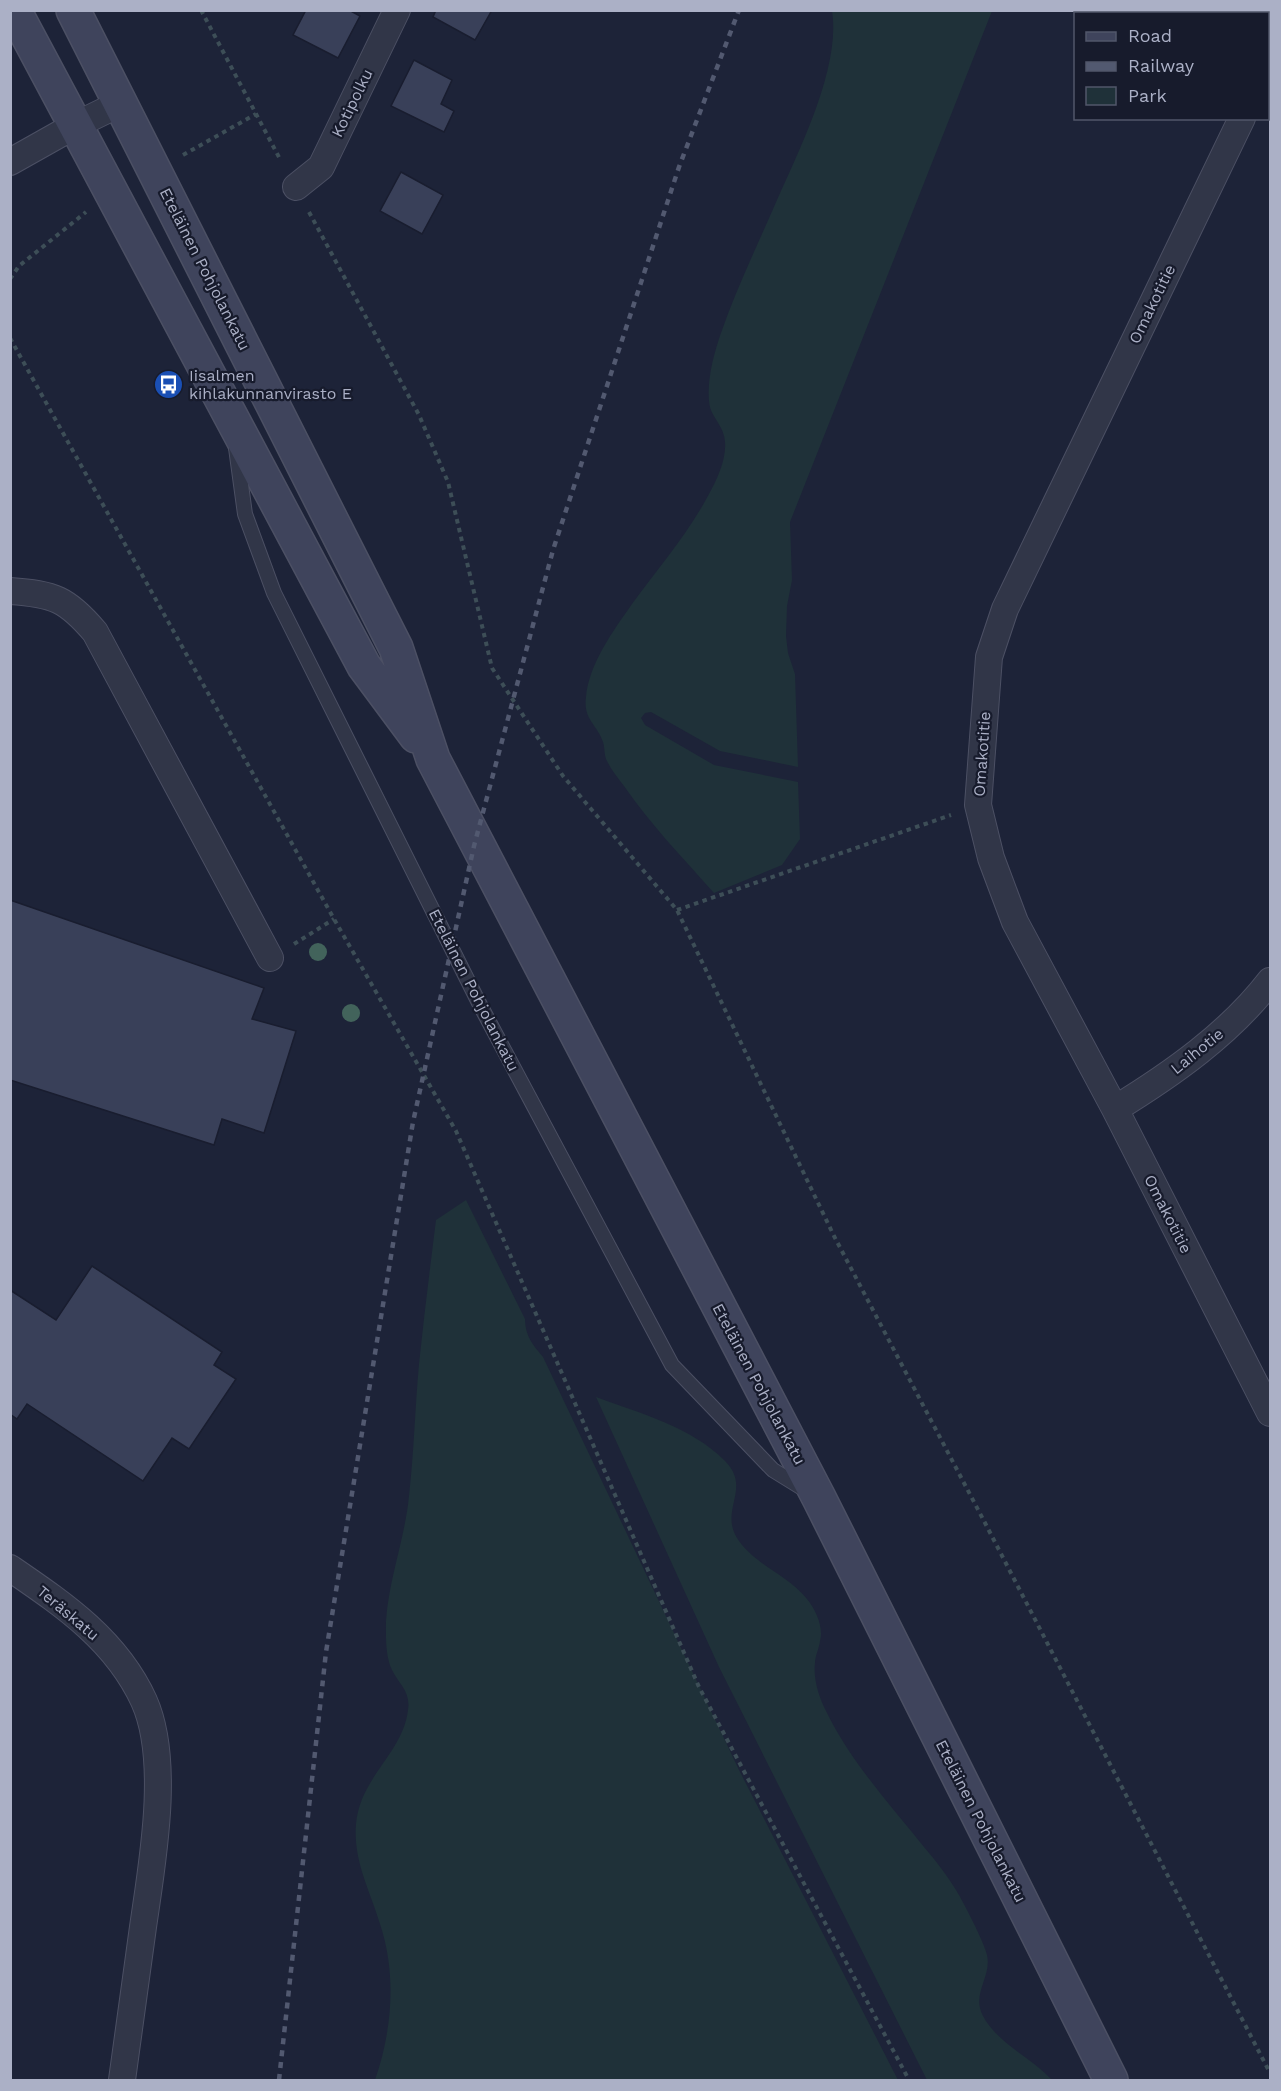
<svg xmlns="http://www.w3.org/2000/svg" width="1281" height="2091" font-family="'Work Sans',sans-serif">
	<style>
		.green { fill: #1f3139 }
		.building { fill: #394059; stroke: #191d2f; stroke-width: 1.5 }
		.lines { fill: none; stroke-linecap: round; stroke-linejoin: round }
		.service-casing { stroke: #4c5064; stroke-width: 16 }
		.minor-casing { stroke: #4c5064; stroke-width: 28 }
		.secondary-casing { stroke: #4c5064; stroke-width: 36 }
		.path { stroke: #3d4e57; stroke-width: 4; stroke-dasharray: 4.5 4.5; stroke-linecap: butt }
		.service { stroke: #313648; stroke-width: 14 }
		.minor { stroke: #313648; stroke-width: 26 }
		.secondary { stroke: #3f445c; stroke-width: 33 }
		.rail { stroke: #525970; stroke-width: 4.5; stroke-dasharray: 6 6; stroke-linecap: butt }
		.tree { fill: #42635b }
		.labels { text-anchor: middle; dominant-baseline: central; stroke-width: 4.5; stroke-linejoin: round; paint-order: stroke }
		.street-label { font-size: 16px; fill: #abb0c6; stroke: #171b2c }
		.poi-label { font-size: 16px; fill: #abb0c6; stroke: #171b2c; text-anchor: start }
	</style>
	<rect width="100%" height="100%" fill="#1d2338"/>
	<path class="green" d="M832,11H992L790,522L792,580L787,606L786,636L788,653L795,674L798,767L720,751L651,712L645,713L641,718L645,725L714,765L798,782L800,839L782,865L714,893C683,858 650,824 624,786C618,778 611,770 607,761C604,756 605,748 603,742C597,724 583,720 586,697C589,664 613,631 632,604C658,568 688,534 709,494C719,476 732,448 721,428C716,418 710,413 709,401C707,379 714,353 721,333C737,287 758,244 777,200C800,149 841,66 832,11Z
		M466,1200L525,1319C525,1336 533,1345 543,1357L739,1770L898,2080H375C392,2031 397,1975 380,1924C370,1890 353,1861 356,1824C360,1777 403,1753 408,1710C411,1692 399,1684 392,1670C385,1656 386,1636 386,1621C389,1578 405,1538 409,1496C414,1452 415,1408 419,1364C424,1316 430,1268 436,1220Z
		M596,1397C639,1413 692,1427 725,1461C753,1489 717,1511 739,1541C757,1566 788,1575 807,1599C816,1610 824,1628 820,1641C819,1649 815,1656 815,1663C813,1679 819,1697 826,1711C850,1761 889,1803 924,1847C935,1860 947,1875 956,1890C963,1901 985,1944 987,1955C992,1977 971,1994 983,2016C998,2044 1031,2057 1052,2080H927L719,1667Z"/>
	<path class="building" d="M306,10H349L360,16L338,58L293,35Z
		M436,10H492L475,40L433,17Z
		M414,60L452,80L441,104L454,111L444,132L391,106Z
		M401,172L443,195L422,234L380,211Z
		M10,900L264,988L252,1019L296,1031L264,1133L222,1119L214,1145L10,1080Z
		M92,1266L222,1352L214,1365L236,1379L189,1449L172,1438L143,1481L27,1404L17,1419L10,1414V1290L56,1320Z"/>
	<g class="lines">
		<defs>
			<path id="service" d="M236,448L245,514L274,593L479,1003L672,1365L773,1470L807,1491"/>
			<path id="minor" d="M1268,65L1270,59
				M1242,118L1005,609L989,657L978,805L991,858L1015,922L1115,1109L1270,1413
				M10,162L74,126L121,103
				M296,187L321,167L397,10
				M10,591C54,594 67,599 95,632L270,958
				M1115,1109C1172,1074 1229,1034 1270,981
				M10,1568C64,1605 116,1640 144,1701C171,1761 152,1864 143,1927C136,1978 129,2029 122,2080"/>
			<path id="secondary" d="M14,10L364,666L416,736
				M73,10L396,648L433,759L819,1498L1111,2080"/>
		</defs>
		<use href="#service" class="service-casing"/>
		<use href="#minor" class="minor-casing"/>
		<use href="#secondary" class="secondary-casing"/>
		<path class="path" d="M201,10L281,161
			M183,155L256,114
			M309,212L419,415L448,482L492,668L563,776L677,910L834,1236L984,1521L1270,2073
			M10,279L19,266L86,212
			M10,338L334,919L456,1131L699,1687L909,2080
			M677,910L951,815
			M294,944L334,919"/>
		<use href="#service" class="service"/>
		<use href="#minor" class="minor"/>
		<use href="#secondary" class="secondary"/>
		<path class="rail" d="M279,2080L326,1652L413,1122L474,846L553,550L679,167L739,10"/>
	</g>
	<g class="tree">
		<circle cx="318" cy="952" r="9"/>
		<circle cx="351" cy="1013" r="9"/>
	</g>
	<defs>
		<symbol id="bus-disc" viewBox="-11 -11 22 22"><circle r="9.5" fill="#1a4fb4" stroke="#171b2c"/><path d="M-5-6H5V4H4V6H2V4H-2V6H-4V4H-5ZM-3.5-4V0h7V-4ZM-3.5 1.2v1.5H-2V1.2ZM2 1.2v1.5H3.5V1.2Z" fill="#fff"/></symbol>
	</defs>
	<g fill-rule="evenodd">
		<use href="#bus-disc" x="152" y="368" width="33" height="33"/>
	</g>
	<g class="labels">
		<g class="street-label">
			<text transform="translate(352 103) rotate(-64)">Kotipolku</text>
			<text transform="translate(205 269) rotate(63)">Eteläinen Pohjolankatu</text>
			<text transform="translate(1152 304) rotate(-64)">Omakotitie</text>
			<text transform="translate(982 754) rotate(-86)">Omakotitie</text>
			<text transform="translate(474 990) rotate(63)">Eteläinen Pohjolankatu</text>
			<text transform="translate(1197 1051) rotate(-39)">Laihotie</text>
			<text transform="translate(1168 1214) rotate(63)">Omakotitie</text>
			<text transform="translate(759 1384) rotate(62)">Eteläinen Pohjolankatu</text>
			<text transform="translate(68 1613) rotate(40)">Teräskatu</text>
			<text transform="translate(981 1821) rotate(63)">Eteläinen Pohjolankatu</text>
		</g>
		<g class="poi-label">
			<text x="189" y="375">Iisalmen<tspan x="189" dy="18">kihlakunnanvirasto E</tspan></text>
		</g>
	</g>
	<rect width="1281" height="2091" fill="none" stroke="#abb0c6" stroke-width="24"/>
	<rect x="1074" y="12" width="195" height="108" fill="#171b2c" stroke="#52576a" stroke-width="1.5"/>
	<rect x="1086" y="32" width="30" height="9" fill="#3f445c" stroke="#52576a" stroke-width="1.5"/>
	<text x="1128" y="42" font-size="18" fill="#abb0c6">Road</text>
	<rect x="1086" y="62" width="30" height="9" fill="#525970" stroke="#52576a" stroke-width="1.5"/>
	<text x="1128" y="72" font-size="18" fill="#abb0c6">Railway</text>
	<rect x="1086" y="87" width="30" height="18" fill="#1f3139" stroke="#52576a" stroke-width="1.5"/>
	<text x="1128" y="102" font-size="18" fill="#abb0c6">Park</text>
</svg>
